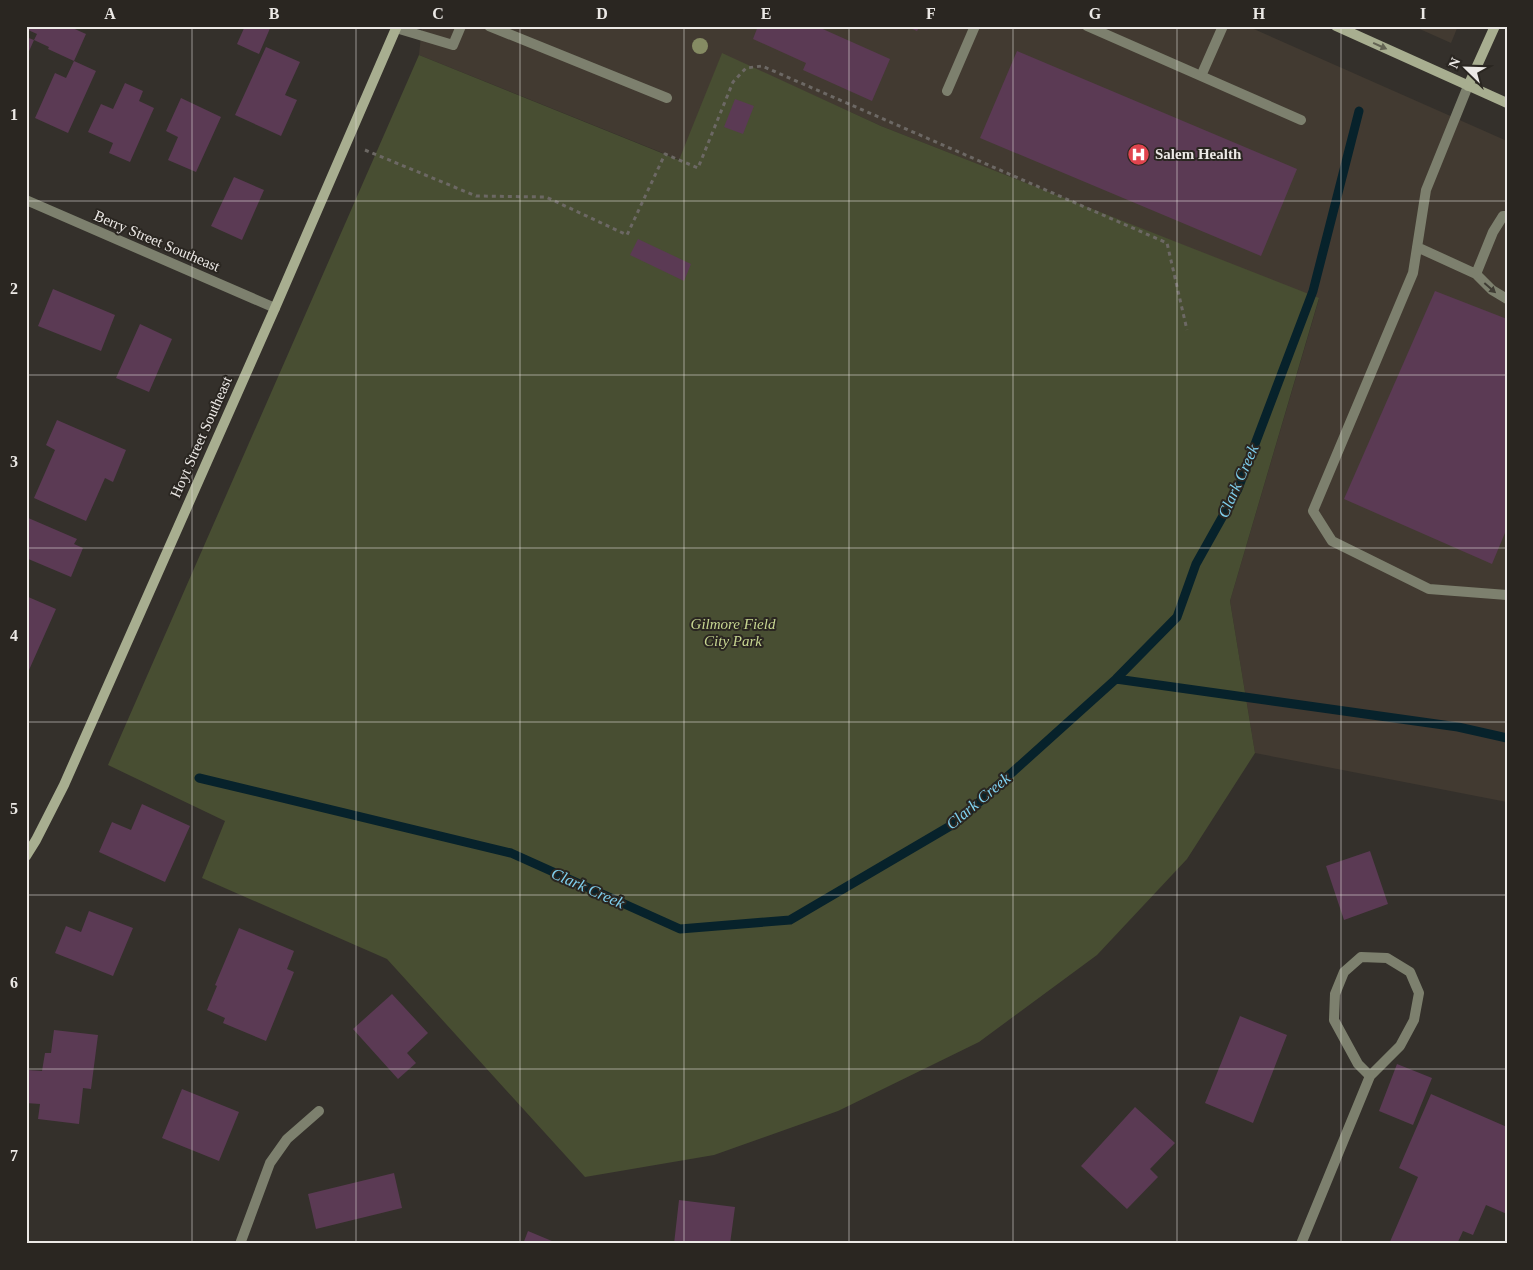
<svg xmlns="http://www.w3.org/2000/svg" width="1533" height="1270" font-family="Georgia,serif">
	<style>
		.built { fill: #423a31 }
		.green { fill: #484e32 }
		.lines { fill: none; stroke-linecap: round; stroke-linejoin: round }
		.stream { stroke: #07222b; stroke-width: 9 }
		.building { fill: #5b3a54 }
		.path { stroke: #6c6864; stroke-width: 3; stroke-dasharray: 4 4; stroke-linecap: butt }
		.lane { stroke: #7d806e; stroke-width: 10 }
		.street { stroke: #7d806e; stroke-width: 10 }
		.secondary { stroke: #a8ae90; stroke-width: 10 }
		.tree { fill: #858b63 }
		.oneway { fill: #636353 }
		.oneway2 { fill: #3f3c34 }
		.grid { fill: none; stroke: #ece9e6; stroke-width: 1; stroke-opacity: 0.55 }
		.labels { text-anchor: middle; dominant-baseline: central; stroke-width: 4; stroke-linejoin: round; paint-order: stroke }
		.poi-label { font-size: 15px; font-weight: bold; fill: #ece9e6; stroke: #2a2621; text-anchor: start }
		.street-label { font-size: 15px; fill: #ece9e6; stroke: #2a2621 }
		.park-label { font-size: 15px; font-style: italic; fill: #c7d691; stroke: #2a2621 }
		.water-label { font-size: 16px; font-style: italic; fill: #7fd0ef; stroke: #2a2621 }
		.neatline { fill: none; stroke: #ece9e6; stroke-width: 2 }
		.grid-label { font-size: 16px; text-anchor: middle; font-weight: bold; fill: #ece9e6 }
	</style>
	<rect width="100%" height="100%" fill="#34302b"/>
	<path class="built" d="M422,26H1247L1507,141V802L1255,753L1230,601L1319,299L881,126L722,54L680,160L419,55Z
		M1413,26H1458L1451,43Z"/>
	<path class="green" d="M722,53L881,126L1319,298L1230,601L1255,753L1187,859L1097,955L979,1042L838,1111L714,1155L585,1177L387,959L202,878L225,821L108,765L419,55L679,160Z"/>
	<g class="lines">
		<path class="stream" d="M1116,679L1458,727L1507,738
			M199,778L511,853L680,929L790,920L957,822L1116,679L1177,617L1196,564L1238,489L1313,291L1359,111"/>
	</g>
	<path class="building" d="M26,26H68L86,34L74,61L48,49L49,47L34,40L37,34L26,29Z
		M245,26H271L259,54L237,44Z
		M758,26H816L890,59L872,101L803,70L806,63L753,39Z
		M905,26H920L917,31Z
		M26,37L34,40L26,58Z
		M266,47L300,62L285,95L297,100L281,136L235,115Z
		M1017,51L1297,169L1261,256L980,138Z
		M74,61L96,71L68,133L35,118L55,73L66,78Z
		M125,83L143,91L139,101L154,108L130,162L109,153L113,143L88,132L101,104L113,109Z
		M181,98L221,117L196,172L168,160L178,137L166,131Z
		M735,99L754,106L743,134L724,127Z
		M234,177L264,190L242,240L211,226Z
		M638,239L691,264L684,281L630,255Z
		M53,289L115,315L101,351L38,326Z
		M1435,291L1507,319V528L1492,564L1344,499Z
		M140,324L172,339L149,392L116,378Z
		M57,420L126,450L113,482L105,478L86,521L34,498L55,450L46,445Z
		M26,517L77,539L74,544L83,548L71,577L26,558Z
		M26,596L56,609L29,670L26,669Z
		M142,804L190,826L165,882L99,852L112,822L131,830Z
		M1370,851L1388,904L1344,920L1326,866Z
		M89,911L133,928L113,976L55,953L66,926L81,932Z
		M239,928L294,951L287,969L294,972L266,1041L223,1023L225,1018L207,1010L217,986L215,985Z
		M392,994L428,1033L407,1053L416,1063L398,1079L353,1029Z
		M1240,1016L1287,1035L1253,1123L1205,1103Z
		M54,1030L98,1035L91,1089L83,1088L79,1124L38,1119L40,1104L26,1103L28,1070L42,1071L45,1053H51Z
		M1397,1064L1432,1078L1413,1125L1379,1111Z
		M182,1089L239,1112L219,1161L162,1138Z
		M1431,1094L1507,1127V1214L1486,1205L1473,1235L1463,1231L1457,1244H1389L1418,1177L1399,1168Z
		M1135,1107L1175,1143L1150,1169L1158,1177L1127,1209L1081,1166Z
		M394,1173L402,1208L316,1229L308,1194Z
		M679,1200L735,1207L730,1244H674Z
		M528,1231L559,1244H523Z"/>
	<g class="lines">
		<path class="path" d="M365,150L476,196L546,197L627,235L665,154L698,168L733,82L746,68L762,66L1167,243L1187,330"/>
		<path class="lane" d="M489,26L667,98
			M1087,26L1201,76L1223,26
			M396,28L453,45L461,26
			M1201,76L1301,120
			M1468,86L1426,190L1413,273L1313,511L1332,541L1429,589L1507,595
			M947,91L975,26
			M1417,247L1476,274L1493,232L1503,216H1507
			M1476,274L1492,290L1507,299"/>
		<path class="street" d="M26,200L275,308
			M240,1244L270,1163L287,1139L319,1111
			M1301,1244L1370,1076L1400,1046L1414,1020L1419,993L1410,972L1387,958L1361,957L1344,972L1335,994L1334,1020L1358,1064L1370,1076"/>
		<path class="secondary" d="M1336,26L1507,103
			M1468,86L1495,26
			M26,856L36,840L64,785L275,308L397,26"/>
	</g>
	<circle class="tree" cx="700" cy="46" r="8"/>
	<defs><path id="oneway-solid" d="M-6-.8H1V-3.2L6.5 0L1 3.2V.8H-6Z" transform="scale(1.25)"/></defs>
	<use class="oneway" href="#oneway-solid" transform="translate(1380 46) rotate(24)"/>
	<use class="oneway2" href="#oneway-solid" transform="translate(1490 288) rotate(41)"/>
	<path class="grid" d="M192,26V1244M356,26V1244M520,26V1244M684,26V1244M849,26V1244M1013,26V1244M1177,26V1244M1341,26V1244M26,201H1507M26,375H1507M26,548H1507M26,722H1507M26,895H1507M26,1069H1507"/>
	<defs>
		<symbol id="hospital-disc" viewBox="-11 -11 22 22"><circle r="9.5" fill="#e0444e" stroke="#2a2621"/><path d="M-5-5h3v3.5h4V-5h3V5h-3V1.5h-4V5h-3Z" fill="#fff"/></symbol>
	</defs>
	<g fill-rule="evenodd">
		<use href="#hospital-disc" x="1126" y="142" width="25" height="25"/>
	</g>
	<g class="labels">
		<g class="poi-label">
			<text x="1155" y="154">Salem Health</text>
		</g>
		<g class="street-label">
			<text transform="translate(157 241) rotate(23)">Berry Street Southeast</text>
			<text transform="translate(201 437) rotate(-66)">Hoyt Street Southeast</text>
		</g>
		<g class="park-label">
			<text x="733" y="624">Gilmore Field<tspan x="733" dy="17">City Park</tspan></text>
		</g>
		<g class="water-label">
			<text transform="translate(1238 481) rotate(-66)">Clark Creek</text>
			<text transform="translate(978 801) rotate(-40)">Clark Creek</text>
			<text transform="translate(588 888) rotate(24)">Clark Creek</text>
		</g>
	</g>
	<rect width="1533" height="1270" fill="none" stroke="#2a2621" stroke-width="55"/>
	<g transform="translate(1466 68) rotate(293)" stroke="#2a2621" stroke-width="4" paint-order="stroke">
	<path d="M0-4L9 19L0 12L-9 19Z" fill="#ece9e6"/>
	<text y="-8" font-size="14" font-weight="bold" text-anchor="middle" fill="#ece9e6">N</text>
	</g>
	<rect x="28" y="28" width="1478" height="1214" class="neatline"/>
	<g class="grid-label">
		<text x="110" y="19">A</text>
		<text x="274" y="19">B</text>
		<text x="438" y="19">C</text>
		<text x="602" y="19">D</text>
		<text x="766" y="19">E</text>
		<text x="931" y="19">F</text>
		<text x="1095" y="19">G</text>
		<text x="1259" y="19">H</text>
		<text x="1423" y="19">I</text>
		<text x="14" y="120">1</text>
		<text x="14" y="294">2</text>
		<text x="14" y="467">3</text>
		<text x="14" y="641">4</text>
		<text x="14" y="814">5</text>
		<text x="14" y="988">6</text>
		<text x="14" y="1161">7</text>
	</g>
</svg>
